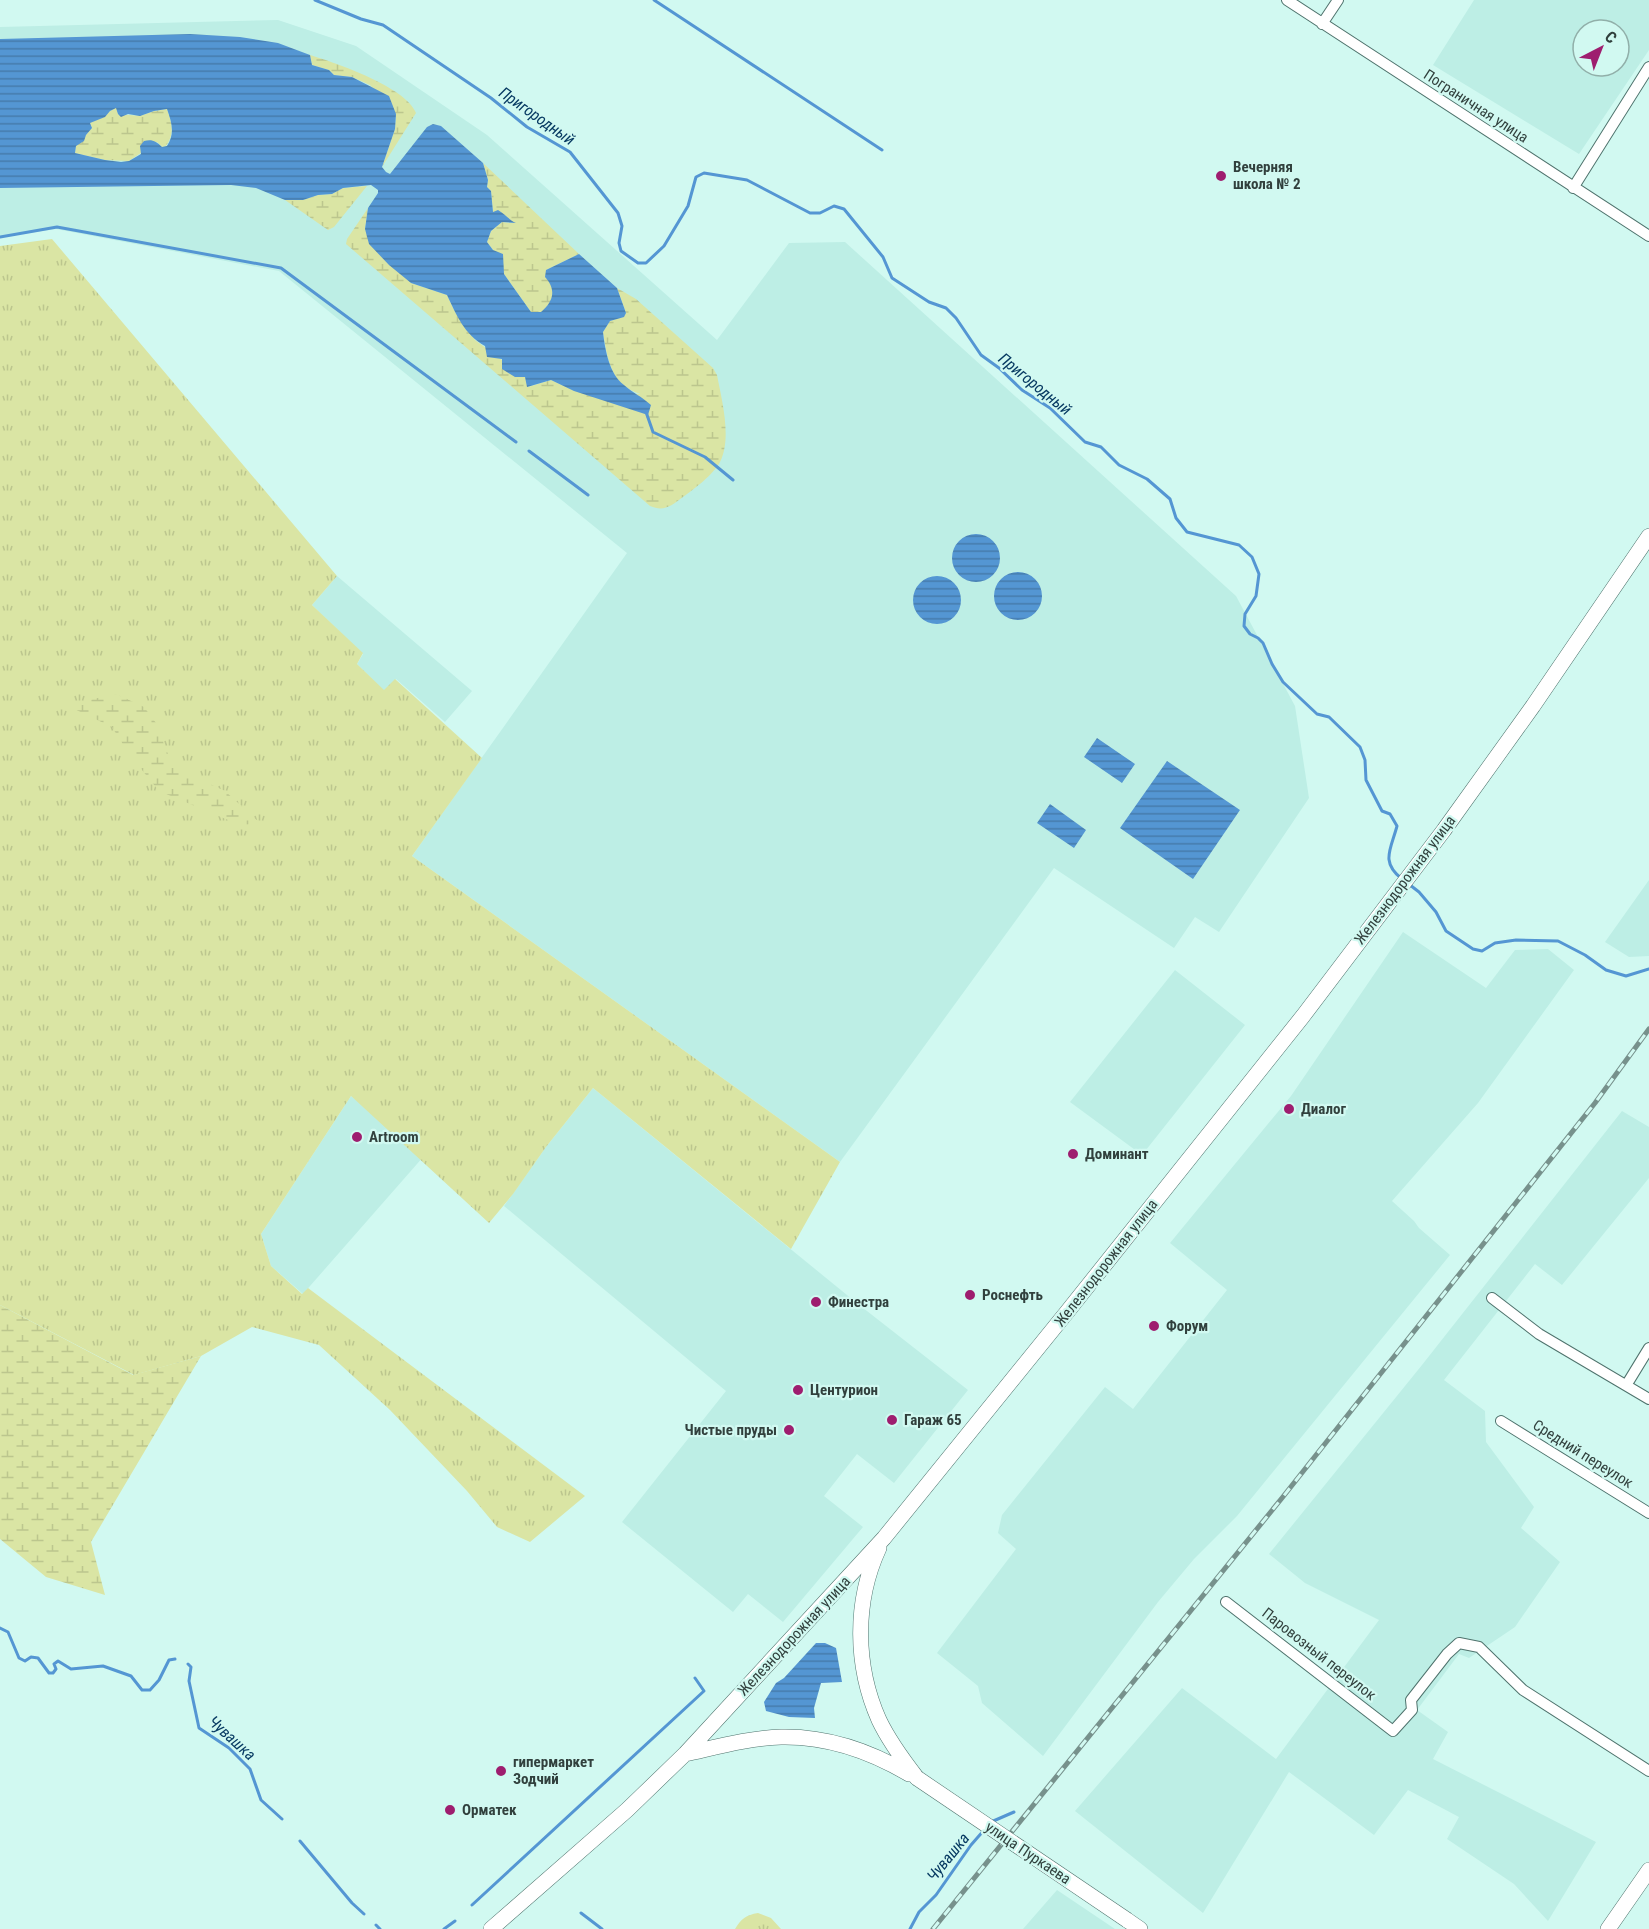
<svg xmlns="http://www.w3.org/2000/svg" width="1649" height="1929" font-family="'Roboto Condensed',sans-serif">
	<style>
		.built { fill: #bdeee5; fill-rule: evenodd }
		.grass { fill: url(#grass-tufts) }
		.wetland { fill: url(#wetland-marsh) }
		.water { fill: url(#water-rules); fill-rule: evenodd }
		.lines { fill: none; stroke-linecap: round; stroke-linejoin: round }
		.stream { stroke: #5496d3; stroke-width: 3 }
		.minor-casing { stroke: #4f736d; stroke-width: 12 }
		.secondary-casing { stroke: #4f736d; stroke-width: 16 }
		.minor { stroke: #fff; stroke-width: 10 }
		.secondary { stroke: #fff; stroke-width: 15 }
		.rail-casing { stroke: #77918c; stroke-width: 5 }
		.rail { stroke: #d1f9f1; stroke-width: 3; stroke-dasharray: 9; stroke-linecap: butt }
		.secondary-bridge-casing { stroke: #4f736d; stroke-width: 16; stroke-linecap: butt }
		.secondary-bridge { stroke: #fff; stroke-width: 15 }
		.poi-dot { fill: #9e1d6f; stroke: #d1f9f1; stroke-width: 2 }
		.labels { text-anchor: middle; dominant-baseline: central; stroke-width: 4.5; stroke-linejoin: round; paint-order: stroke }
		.street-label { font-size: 15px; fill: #31403d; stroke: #d1f9f1 }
		.poi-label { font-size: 15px; font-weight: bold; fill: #31403d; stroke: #d1f9f1; text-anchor: start }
		.water-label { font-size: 16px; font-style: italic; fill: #073a62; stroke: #d1f9f1 }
	</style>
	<defs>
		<pattern id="grass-tufts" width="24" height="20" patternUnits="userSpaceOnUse" patternTransform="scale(1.5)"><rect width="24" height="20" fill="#dae5a4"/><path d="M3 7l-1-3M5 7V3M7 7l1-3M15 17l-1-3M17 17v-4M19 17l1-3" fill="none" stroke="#bcc68e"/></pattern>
		<pattern id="wetland-marsh" width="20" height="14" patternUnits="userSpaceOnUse" patternTransform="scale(1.5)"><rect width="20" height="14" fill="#dae5a4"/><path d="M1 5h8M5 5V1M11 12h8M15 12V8" fill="none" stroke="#bcc68e"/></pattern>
		<pattern id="water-rules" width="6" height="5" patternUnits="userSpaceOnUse" patternTransform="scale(1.5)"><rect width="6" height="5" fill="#5496d3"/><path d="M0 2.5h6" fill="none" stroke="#467cac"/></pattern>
	</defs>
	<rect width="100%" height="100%" fill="#d1f9f1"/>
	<path class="built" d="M1474,0H1649V50L1579,154L1433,65ZM1583,30H1619V66H1583Z
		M278,20L356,46L487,135L717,340L789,243L845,242L1236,596L1295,706L1309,798L1219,932L1195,917L1174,948L1054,868L840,1162L412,856L627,553L279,271L56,229L0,237V27Z
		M337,576L472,691L445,722L396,679L384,691L357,664L363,654L312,605Z
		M1649,880V956L1629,957L1605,942Z
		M1403,932L1486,988L1515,950L1548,949L1574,970L1478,1103L1392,1201L1414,1221L1419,1228L1450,1255L1237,1516L1194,1559L1158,1602L1043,1756L982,1703L978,1686L937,1653L1016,1549L998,1533L1002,1515L1105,1387L1133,1409L1227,1290L1170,1243L1291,1096Z
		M1175,970L1245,1025L1142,1155L1070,1102Z
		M593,1088L858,1304L968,1390L894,1483L857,1454L824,1496L863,1527L783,1622L748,1594L733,1612L622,1522L726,1391L504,1206L546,1147Z
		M351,1096L424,1156L303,1294L271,1266L261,1234Z
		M1622,1111L1649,1127V1178L1562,1285L1535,1264L1444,1380L1485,1411L1486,1442L1534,1507L1521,1528L1560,1562L1515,1627L1469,1658L1459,1654L1417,1710L1448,1732L1433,1759L1596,1842L1548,1921L1514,1884L1447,1839L1459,1817L1408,1790L1374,1835L1289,1772L1203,1913L1075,1811L1182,1688L1276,1759L1379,1620L1305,1583L1269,1554L1422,1365Z
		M1057,1890L1115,1929H1023Z"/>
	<path class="grass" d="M52,239L337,576L312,605L363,653L357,664L384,690L395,679L482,758L412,856L840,1162L791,1249L593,1088L546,1147L513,1194L489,1223L351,1096L261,1234L271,1266L302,1294L308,1288L585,1496L530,1542L497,1527L467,1491L390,1410L319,1345L252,1327L201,1356L134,1375L0,1305V246Z
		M758,1913L771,1918L781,1929H735C741,1919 746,1915 758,1913Z"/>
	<path class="wetland" d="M310,55C336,63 406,87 416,113L382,167L395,129L396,114L370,85L352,77L334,75L329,70L312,65Z
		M117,107L118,114L140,116L154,111L167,109C172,124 175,133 166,146L162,147L157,142L129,161L105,160L75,153L76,146L92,128L90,123Z
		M483,163L579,254L546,270C554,289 558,298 541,313L531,312L504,274L493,250L487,242L491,231L502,222L514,223L493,212L491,191L487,187L488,180Z
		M367,186L334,227L328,230L285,200H303L318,195L332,194L343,188Z
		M368,208L365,229L411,283L447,295L454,310L475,340L525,377L528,387L551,380L575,391L640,394C634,392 628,389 623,385C609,373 606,350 603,332L610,321L623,317L626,313L617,288L636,299L713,368L717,375C722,401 732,438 720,462C713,475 694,489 683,497C671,506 664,512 650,506L346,244L347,239Z
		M116,694L144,707L156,723L173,767L225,791L260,823L240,825L159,791L129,754L112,727L66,705Z
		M0,1305L133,1375L201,1356L91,1542L105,1595L46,1577L0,1539Z"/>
	<path class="water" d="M190,34L240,37L278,43L310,55L312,65L329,70L334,75L352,77L389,96L396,114L395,129L382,167L386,172L390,174L427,127L433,124L441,126L483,163L488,180L487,187L491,191L493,212L498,210C505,214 509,220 516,223L502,222L491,231L487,242L493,250L503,254L504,274L531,312H541C553,302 557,290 545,277L546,270L579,254L617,288L626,313L624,317L610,321L603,332C605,349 609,374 624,385C633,393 641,396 651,405L648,415L574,391L551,380L527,387L525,377H515L502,369V359L487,357L485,346C464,334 457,316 447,295L411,283L389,265L369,244L365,229L368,208L378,193V190L371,185L343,188L332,194L318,195L303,200H285L256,188L231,185L0,188V39ZM116,108L118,114L121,117L128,114L140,116L154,111L167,109C172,123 175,134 167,146L162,147C156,141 152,139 144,141L140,146L141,154L129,161L121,162L105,160L75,153L76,146L84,141L86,135L92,128L90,123L105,117L110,111Z
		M952 558a24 24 0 1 1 48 0a24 24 0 1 1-48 0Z
		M994 596a24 24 0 1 1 48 0a24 24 0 1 1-48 0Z
		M913 600a24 24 0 1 1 48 0a24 24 0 1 1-48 0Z
		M1097,738L1135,764L1122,783L1084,757Z
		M1167,761L1240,810L1193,879L1120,828Z
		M1050,804L1086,830L1074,848L1037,823Z
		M816,1643H825L836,1648L842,1682L821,1683L814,1708L815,1718L789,1717L766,1711L764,1702L776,1683L784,1678Z"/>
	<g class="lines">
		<path class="stream" d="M315,0L361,19L383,25L491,98L527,127L570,152L618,213L622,226L619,243L621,251L638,263H646L664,246L688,206L696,177L704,173L747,180L810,213H820L834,206L844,209L883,257L892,278L929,302L946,308L956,318L981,355L999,368L1022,390L1050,408L1085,442L1101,447L1119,465L1147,479L1170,499L1176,518L1187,532L1239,545L1252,557L1259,574L1256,596L1245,614L1244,626L1250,634L1258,638L1263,643L1272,664L1283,682L1317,714L1329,717L1360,747L1365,760L1366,780L1382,811L1390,814L1397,826C1391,849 1380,862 1402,879
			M654,0L882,150
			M0,237L57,227L281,268L516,442
			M646,412L653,432L705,457L733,480
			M529,451L588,495
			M1410,885L1419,892L1436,912L1446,931L1473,949L1482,951L1495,943L1516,940L1558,941L1585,955L1606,970L1626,976L1649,969
			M0,1628L8,1632L19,1658L25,1661L31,1657L38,1658L49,1673H53L56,1669L54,1664L58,1661L71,1669L103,1666L131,1676L142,1690H150L159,1680L169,1660L175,1659
			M188,1664L191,1667L189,1681L199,1728L229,1748L250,1769L261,1800L282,1819
			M991,1822L1014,1812
			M300,1841L352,1903L364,1914
			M472,1905L704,1691L695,1678
			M581,1913L602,1929
			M376,1925L380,1929
			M444,1929L455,1921
			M910,1929L919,1912L936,1895L971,1845L985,1829"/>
		<defs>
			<path id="minor" d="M1287,0L1649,236
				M1322,24L1338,0
				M1573,188L1649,67
				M1492,1298L1539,1334L1649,1399
				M1627,1384L1649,1348
				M1501,1421L1649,1513
				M1226,1602L1393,1731L1412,1710L1411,1700L1447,1654L1459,1643L1479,1647L1523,1690L1649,1771"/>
			<path id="secondary" d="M879,1548C854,1602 855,1666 879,1720C889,1741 903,1760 917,1778
				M685,1754C717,1747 749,1738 781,1737C827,1736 870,1751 909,1774
				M1127,1920L1140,1929
				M491,1929L627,1810L685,1754L884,1538L1067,1312L1303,1016L1444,830L1533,706L1649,536
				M1608,1929L1649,1870"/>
		</defs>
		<use href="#minor" class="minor-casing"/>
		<use href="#secondary" class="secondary-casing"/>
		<use href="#minor" class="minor"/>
		<use href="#secondary" class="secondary"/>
		<defs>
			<path id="rail" d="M933,1929L1282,1498L1595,1103L1649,1029"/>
		</defs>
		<use href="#rail" class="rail-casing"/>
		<use href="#rail" class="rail"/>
		<defs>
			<path id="secondary-bridge" d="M917,1778L1127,1920"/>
		</defs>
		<use href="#secondary-bridge" class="secondary-bridge-casing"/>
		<use href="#secondary-bridge" class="secondary-bridge"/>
	</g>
	<g class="poi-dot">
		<circle cx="1221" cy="176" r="6"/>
		<circle cx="1289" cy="1109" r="6"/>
		<circle cx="357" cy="1137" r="6"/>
		<circle cx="1073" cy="1154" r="6"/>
		<circle cx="970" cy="1295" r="6"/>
		<circle cx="816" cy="1302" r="6"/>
		<circle cx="1154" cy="1326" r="6"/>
		<circle cx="798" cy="1390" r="6"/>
		<circle cx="892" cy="1420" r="6"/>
		<circle cx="789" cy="1430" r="6"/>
		<circle cx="501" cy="1771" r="6"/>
		<circle cx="450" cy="1810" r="6"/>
	</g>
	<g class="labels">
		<g class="street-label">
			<text transform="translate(1476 106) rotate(33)">Пограничная улица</text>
			<text transform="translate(1405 880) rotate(-53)">Железнодорожная улица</text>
			<text transform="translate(1106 1263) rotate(-52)">Железнодорожная улица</text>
			<text transform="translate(1583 1454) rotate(32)">Средний переулок</text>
			<text transform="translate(794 1636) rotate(-47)">Железнодорожная улица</text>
			<text transform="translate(1319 1654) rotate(38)">Паровозный переулок</text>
			<text transform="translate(1028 1853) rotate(34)">улица Пуркаева</text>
		</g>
		<g class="poi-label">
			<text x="1233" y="167">Вечерняя<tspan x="1233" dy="17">школа № 2</tspan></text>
			<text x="1301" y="1109">Диалог</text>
			<text x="369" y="1137">Artroom</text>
			<text x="1085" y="1154">Доминант</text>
			<text x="982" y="1295">Роснефть</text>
			<text x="828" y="1302">Финестра</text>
			<text x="1166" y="1326">Форум</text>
			<text x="810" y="1390">Центурион</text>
			<text x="904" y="1420">Гараж 65</text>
			<text x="777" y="1430" text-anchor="end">Чистые пруды</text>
			<text x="513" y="1762">гипермаркет<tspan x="513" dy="17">Зодчий</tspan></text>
			<text x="462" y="1810">Орматек</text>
		</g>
		<g class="water-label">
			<text transform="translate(537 116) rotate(35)">Пригородный</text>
			<text transform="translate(1035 384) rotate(39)">Пригородный</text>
			<text transform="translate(232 1738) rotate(42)">Чувашка</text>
			<text transform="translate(948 1857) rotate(-51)">Чувашка</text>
		</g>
	</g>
	<g transform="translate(1601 48) rotate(42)"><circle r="28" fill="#d1f9f1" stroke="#91afa9" stroke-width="1.5"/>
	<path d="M0-4.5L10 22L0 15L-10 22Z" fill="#9e1d6f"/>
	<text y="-9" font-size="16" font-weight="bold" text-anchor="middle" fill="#31403d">С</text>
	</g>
</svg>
